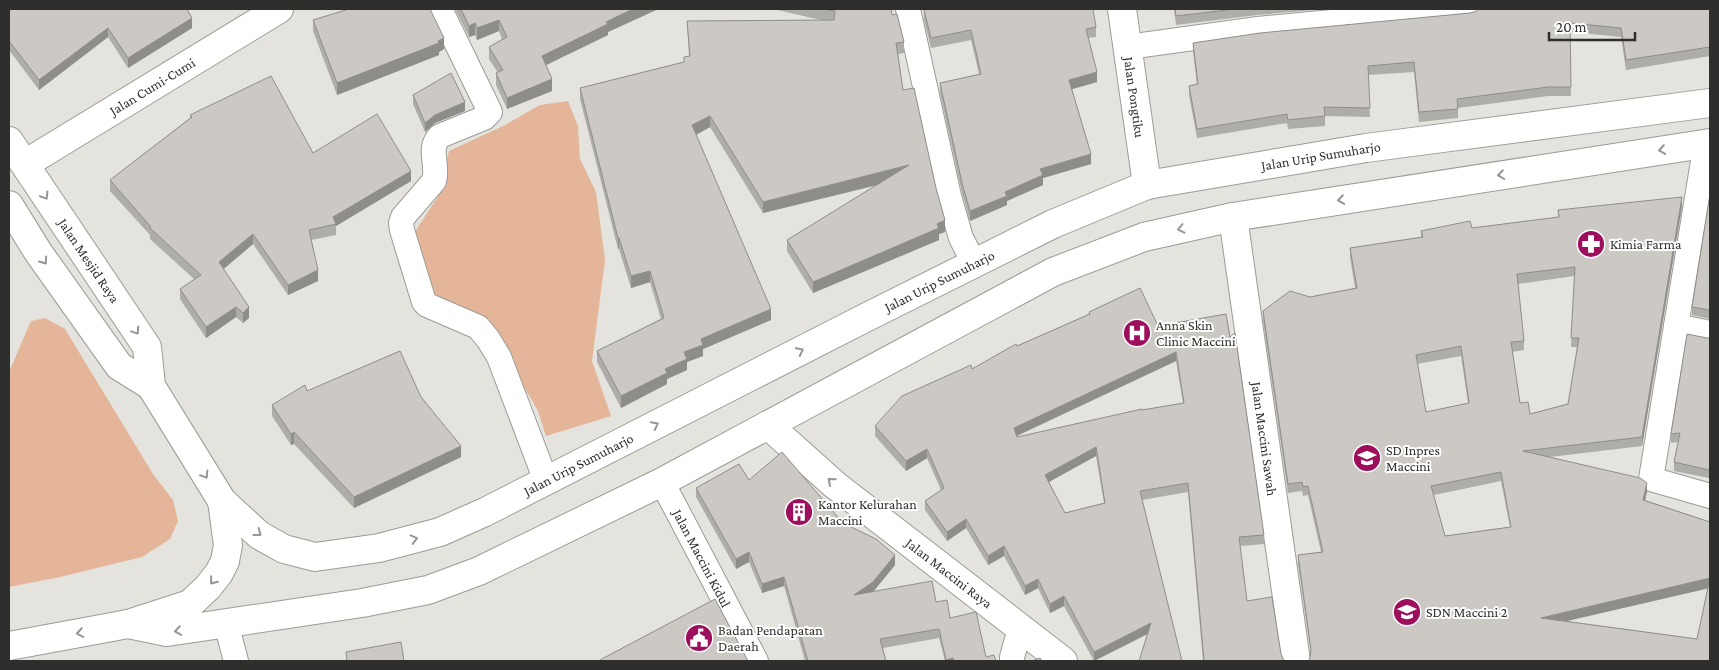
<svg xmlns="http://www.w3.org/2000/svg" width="1719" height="670" font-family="'Crimson Pro',serif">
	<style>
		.green { fill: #e5b599 }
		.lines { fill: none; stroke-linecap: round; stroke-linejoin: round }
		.street-casing { stroke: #9c9b96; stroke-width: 26 }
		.secondary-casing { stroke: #9c9b96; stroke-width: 30 }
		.highway-casing { stroke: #9c9b96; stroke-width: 30 }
		.street { stroke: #fff; stroke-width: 24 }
		.secondary { stroke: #fff; stroke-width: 28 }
		.highway { stroke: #fff; stroke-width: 28 }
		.wall { fill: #afada9; fill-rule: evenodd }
		.shaded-wall { fill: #8f8d8a }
		.building { fill: #ccc9c5; stroke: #8f8d8a; fill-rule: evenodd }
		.oneway { stroke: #969696 }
		.labels { text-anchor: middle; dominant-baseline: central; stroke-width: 4; stroke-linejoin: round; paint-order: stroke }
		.street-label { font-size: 14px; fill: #2e2e2c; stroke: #fff }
		.poi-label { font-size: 14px; fill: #2e2e2c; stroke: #fff; text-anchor: start }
	</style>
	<rect width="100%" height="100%" fill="#e4e3de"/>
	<path class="green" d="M568,101L578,126L580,159L596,192L605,260L592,361L611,416L546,436L538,411L510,363L490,323L471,313L431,300L412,236L439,195L449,151L503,126L540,105Z
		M45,318L65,329L153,474L173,500L178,521L170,539L142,557L60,577L9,587V372L31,321Z"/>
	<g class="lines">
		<defs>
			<g id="street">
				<path d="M440,9L490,112L484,118L440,136C427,148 439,166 434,181L403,217L401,223L402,230L424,302L427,305L478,327L488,339L499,357L546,481"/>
				<path d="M908,9L949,196L961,238L974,263"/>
				<path d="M1128,47L1258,29L1469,9"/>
				<path d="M1706,143L1651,479L1710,496"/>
				<path d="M1676,326L1710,333"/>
				<path id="s1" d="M662,482L756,661"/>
				<path d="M226,623L236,661"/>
				<path d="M1012,661V657L1020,629"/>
			</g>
			<g id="secondary">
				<path id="s2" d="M1122,9L1147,185"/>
				<path id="s3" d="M25,164L279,9"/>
				<path id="s4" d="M1233,217L1296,661"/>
				<path id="s5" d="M768,425L835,485L1063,661"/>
			</g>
			<g id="highway">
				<path id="s6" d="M9,141L147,347L151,386L222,501L259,535L284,549L315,557L379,548L440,532L485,512L861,320L1053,224L1147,185L1366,148L1710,103"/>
				<path d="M9,205L38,252L119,366L151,386"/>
				<path d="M128,624L167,632L362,603L428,590L479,571L662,482L1053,272L1144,237L1233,217L1710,143"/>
				<path d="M9,646L128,624L190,604L208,587L219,573L225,561L228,545L222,501"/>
			</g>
		</defs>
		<use href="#street" class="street-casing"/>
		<use href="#secondary" class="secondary-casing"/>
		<use href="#highway" class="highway-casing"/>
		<use href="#street" class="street"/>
		<use href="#secondary" class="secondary"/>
		<use href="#highway" class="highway"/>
	</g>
	<path class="wall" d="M9,9L192,28L128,68L108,37L39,90L9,50Z
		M455,9H656V10L608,32V35L546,65L552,91L507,109L496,85V73H498L489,59V47L502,39L499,31L477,40L475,35L469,37Z
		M773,9H891L892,15L904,42V53L898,54L903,90L945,232L939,234V240L813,293L787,251V240L878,185L763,213L710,127L696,135L771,320L703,349V356L687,362V370L667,379V384L621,408L597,362V351L661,319L650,282L631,288L619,249H618L580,99V88L684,62L689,56L687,21L821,20Z
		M1174,9H1326L1257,15L1176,25Z
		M1710,9V56L1626,70L1621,37L1570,32L1571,96H1548L1458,108V118L1419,122L1414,72L1368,75L1370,117L1325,116V126L1288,129L1287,123L1197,138L1189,95V86L1197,85L1193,52V43L1470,13L1477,11Z
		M924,10L1096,27V37L1088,38L1097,82L1072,89L1091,164L1043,178V185L1007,201V205L970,221L962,193L940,93V83L979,74L971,40L931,48L924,20Z
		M313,20L444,49L439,52V55L337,95L313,31Z
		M413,95L465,111L435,123L425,132L413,104Z
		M190,115L313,153L411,181L336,226V235L311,240L318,281L288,295L253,244L223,269L249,318L243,323L236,317L206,338L180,299V289L194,279L150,239V235L110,191V180L190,118Z
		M1710,194V319L1692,315V307Z
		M1682,206L1642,446L1550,457L1647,492L1645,500L1710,522V661L1310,658L1311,654L1298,564V555L1321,552L1308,495L1303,496L1302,491L1288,493L1263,321V311L1310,297L1355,288L1350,257V248L1421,237V231L1472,228L1558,217V210ZM1574,276L1571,347H1577L1568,404L1530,414L1520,403L1512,352L1524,350V341L1518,284ZM1461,356L1468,403L1426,412L1417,364ZM1501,481L1510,527L1445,536L1434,495ZM1708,588L1697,639L1566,621Z
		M1089,312L1158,326L1226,314L1264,535V544L1240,546L1247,601L1281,654L1284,661H1203L1188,492L1142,500L1148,634L1094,661L1064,606L1050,613L1038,588L1025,595L1004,556L988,565L966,528L947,541L925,510V501L941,490L927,458L906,471L875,436V426L972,369L1017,346L1089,314ZM1176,361L1183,403L1142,410L1017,437V436ZM1096,456L1104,503L1065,513L1049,482Z
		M1707,338H1710V474L1709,478L1674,471V462L1678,442L1671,443V434Z
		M307,391L421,397L461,457L354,508L294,444L291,445L272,416V405Z
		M749,480L843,523L895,565L873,592L936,602L986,657L996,661H945L939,638L883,648L886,661H805L784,586L762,593L749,562L736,569L696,497V488Z"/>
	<path class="shaded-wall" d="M633,9H656V10L608,32V35L542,67V56L606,22Z
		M192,18V28L128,68V58Z
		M499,20V31L477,40V28Z
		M475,23V35L469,37V26Z
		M108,28V37L39,90V80Z
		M444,38V49L439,52V55L337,95V83Z
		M1097,72V82L1069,90V80Z
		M552,79V91L507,109V98Z
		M465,102V111L435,123L425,132V123L435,115Z
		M710,116V127L692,137V125Z
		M1091,154V164L1043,178V185L1007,201V205L970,221V211L1005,192L1040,169Z
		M909,165V177L763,213V202Z
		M411,171V181L336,226L333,217Z
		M1682,197V206L1642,446V437Z
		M945,220V232L939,234V240L813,293V282Z
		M253,234V244L219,273V262Z
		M618,238H619V249H618Z
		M318,270V281L288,295V285Z
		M650,271V282L631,288V276Z
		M236,307V317L206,338V327Z
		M249,307V318L243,323V313Z
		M771,309V320L703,349V356L687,362V370L667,379V384L621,408V396L665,369L684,352L701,339Z
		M1176,352V361L1014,437V428Z
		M294,432V444L291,445V434Z
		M461,446V457L354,508V497Z
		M1096,447V456L1045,484V475Z
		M927,449V458L906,471V461Z
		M1647,483V492L1643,509V500Z
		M966,519V528L947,541V532Z
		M1004,546V556L988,565V556Z
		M749,552V562L736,569V559Z
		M895,555V565L873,592L854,595Z
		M784,577V586L762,593V584Z
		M1710,578V588L1541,627V618Z
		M1038,579V588L1025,595V586Z
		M1064,596V606L1050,613V604Z
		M1151,623V632L1094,661V652Z
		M953,658V661H946V660Z"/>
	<path class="building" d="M9,9H187L192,18L128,58L108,28L39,80L9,41Z
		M349,9H430L444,38L438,41L439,43L337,83L313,20Z
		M461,9H633L606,22L608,24L542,56L552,79L507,98L496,73L503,70L489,47L507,37L499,20L477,28L475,23L469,26Z
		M823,9H891L892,15L897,14L904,42L896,43L903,90L914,88L936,188L945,220L937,224L939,228L813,282L787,240L909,165L763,202L710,116L692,125L771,309L701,339L703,345L684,352L687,359L665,369L667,373L621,396L597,351L664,318L650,271L631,276L619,238H618L580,88L684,62V57L690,56L687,21L834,20L835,11Z
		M930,9H1093L1096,27L1086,29L1097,72L1069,80L1091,154L1040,169L1043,175L1005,192L1007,196L970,211L962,183L940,83L981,74L971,30L931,38L924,10Z
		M1175,9H1235L1176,16Z
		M1479,9H1710V47L1626,60L1621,28L1570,23L1571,87H1548L1457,99L1458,109L1419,112L1414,62L1368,66L1370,108L1324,107L1325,116L1288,120L1287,114L1197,129L1189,86L1198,84L1193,43L1260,33L1470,13L1477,11Z
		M451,73L465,102L435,115L425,123L413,95Z
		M271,76L313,153L377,114L411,171L333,217L336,224L309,230L318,270L288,285L253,234L219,262L249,307L243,313L236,307L206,327L180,289L201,275L150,228L151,227L110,180L192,117L190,115Z
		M1710,194V310L1692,307Z
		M1682,197L1642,437L1523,451L1640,478L1647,483L1643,500L1710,522V661H1308L1310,658L1311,650L1298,555L1323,552L1308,486L1303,487L1302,482L1288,484L1263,311L1290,291L1310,297L1357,288L1350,248L1423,237L1421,231L1470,221L1472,228L1559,217L1558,210ZM1575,267L1571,338H1579L1568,404L1530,414L1528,402L1520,403L1511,342L1524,341L1517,274ZM1461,346L1469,403L1426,412L1416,355ZM1501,472L1511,527L1445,536L1431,486ZM1710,578L1697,639L1541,618Z
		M1140,288L1158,326L1226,314L1230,337L1235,333L1264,535L1239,537L1247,601L1272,597L1281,654L1284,661H1204L1188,483L1140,491L1182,661H1139L1151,623L1094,652L1064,596L1050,604L1038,579L1025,586L1004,546L988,556L966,519L947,532L925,501L944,488L927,449L906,461L875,426L902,396L971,365L972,369L1016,344L1017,346L1090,314L1089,312ZM1176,352L1184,403L1142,410V409L1017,437L1014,428ZM1096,447L1105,503L1065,513L1045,475Z
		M1687,334L1707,338H1710V465L1709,470L1674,462L1680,433L1671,434Z
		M400,351L421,397L461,446L354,497L294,432L291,434L272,405L305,385L307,391Z
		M782,452L843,523L876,539L895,555L873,582L854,595L932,581L936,602L947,600L950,618L976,612L986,657L994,655L996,661H954L953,658L946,660L939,629L880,639L886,661H808L784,577L762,584L749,552L736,559L696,488L739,464L749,480Z
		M715,599L748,661H598Z
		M401,642L404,661H342L347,660L346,652Z
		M1040,658L1042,661H1032Z"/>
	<defs><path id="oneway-chevron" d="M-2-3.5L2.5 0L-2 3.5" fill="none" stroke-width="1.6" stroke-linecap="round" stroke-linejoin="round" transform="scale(1.25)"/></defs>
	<g class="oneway">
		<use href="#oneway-chevron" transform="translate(1662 150) rotate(171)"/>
		<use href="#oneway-chevron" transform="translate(1501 175) rotate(171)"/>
		<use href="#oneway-chevron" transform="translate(45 196) rotate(58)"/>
		<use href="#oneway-chevron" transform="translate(1341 200) rotate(171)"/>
		<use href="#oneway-chevron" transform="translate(1181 229) rotate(167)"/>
		<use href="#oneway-chevron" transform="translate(44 261) rotate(55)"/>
		<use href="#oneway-chevron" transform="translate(136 331) rotate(56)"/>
		<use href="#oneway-chevron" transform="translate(800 351) rotate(-27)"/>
		<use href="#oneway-chevron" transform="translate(655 425) rotate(-27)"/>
		<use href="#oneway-chevron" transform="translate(205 475) rotate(58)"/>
		<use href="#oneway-chevron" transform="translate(831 481) rotate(-139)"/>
		<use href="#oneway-chevron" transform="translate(258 533) rotate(37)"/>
		<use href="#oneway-chevron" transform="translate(414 539) rotate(-15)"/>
		<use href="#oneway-chevron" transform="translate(213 581) rotate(129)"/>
		<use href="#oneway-chevron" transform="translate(178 631) rotate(171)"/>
		<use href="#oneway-chevron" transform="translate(80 633) rotate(170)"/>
	</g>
	<defs>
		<symbol id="pharmacy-disc" viewBox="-11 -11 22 22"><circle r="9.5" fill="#9d0e5c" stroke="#fff"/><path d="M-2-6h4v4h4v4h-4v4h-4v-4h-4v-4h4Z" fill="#fff"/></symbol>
		<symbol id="hospital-disc" viewBox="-11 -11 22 22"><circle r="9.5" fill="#9d0e5c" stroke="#fff"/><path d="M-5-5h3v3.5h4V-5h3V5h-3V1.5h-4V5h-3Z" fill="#fff"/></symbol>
		<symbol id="school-disc" viewBox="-11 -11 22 22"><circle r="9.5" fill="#9d0e5c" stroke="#fff"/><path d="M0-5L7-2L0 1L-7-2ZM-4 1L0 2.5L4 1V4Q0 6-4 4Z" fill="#fff"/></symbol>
		<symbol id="building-disc" viewBox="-11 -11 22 22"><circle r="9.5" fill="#9d0e5c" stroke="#fff"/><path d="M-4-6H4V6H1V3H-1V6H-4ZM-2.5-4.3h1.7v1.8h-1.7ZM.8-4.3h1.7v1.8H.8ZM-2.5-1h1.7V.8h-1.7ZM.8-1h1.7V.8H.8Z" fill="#fff"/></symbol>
		<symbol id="civic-disc" viewBox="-11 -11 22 22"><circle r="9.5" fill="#9d0e5c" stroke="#fff"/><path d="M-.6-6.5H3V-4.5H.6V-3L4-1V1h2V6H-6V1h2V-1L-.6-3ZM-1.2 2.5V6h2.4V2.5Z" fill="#fff"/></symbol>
	</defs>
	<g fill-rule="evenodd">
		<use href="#pharmacy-disc" x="1575" y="228" width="32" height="32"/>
		<use href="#hospital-disc" x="1121" y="317" width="32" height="32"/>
		<use href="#school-disc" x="1351" y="442" width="32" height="32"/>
		<use href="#building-disc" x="783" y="496" width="32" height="32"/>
		<use href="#school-disc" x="1391" y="596" width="32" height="32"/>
		<use href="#civic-disc" x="683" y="622" width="32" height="32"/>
	</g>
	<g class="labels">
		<g class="street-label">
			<text stroke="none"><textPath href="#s3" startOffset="149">Jalan Cumi-Cumi</textPath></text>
			<text stroke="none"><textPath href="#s2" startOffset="89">Jalan Pongtiku</textPath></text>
			<text stroke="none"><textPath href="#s6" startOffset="1625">Jalan Urip Sumuharjo</textPath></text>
			<text stroke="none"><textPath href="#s6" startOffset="144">Jalan Mesjid Raya</textPath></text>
			<text stroke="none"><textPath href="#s6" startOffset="1220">Jalan Urip Sumuharjo</textPath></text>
			<text stroke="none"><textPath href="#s4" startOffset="224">Jalan Maccini Sawah</textPath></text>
			<text stroke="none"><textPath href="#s6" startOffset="815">Jalan Urip Sumuharjo</textPath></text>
			<text stroke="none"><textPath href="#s1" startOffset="86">Jalan Maccini Kidul</textPath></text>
			<text stroke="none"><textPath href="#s5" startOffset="234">Jalan Maccini Raya</textPath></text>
		</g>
		<g class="poi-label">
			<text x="1610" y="244">Kimia Farma</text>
			<text x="1156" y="325">Anna Skin<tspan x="1156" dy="16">Clinic Maccini</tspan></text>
			<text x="1386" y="450">SD Inpres<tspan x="1386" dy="16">Maccini</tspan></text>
			<text x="818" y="504">Kantor Kelurahan<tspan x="818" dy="16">Maccini</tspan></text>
			<text x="1426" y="612">SDN Maccini 2</text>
			<text x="718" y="630">Badan Pendapatan<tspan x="718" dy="16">Daerah</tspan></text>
		</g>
	</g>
	<rect width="1719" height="670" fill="none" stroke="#2e2e2c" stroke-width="20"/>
	<path d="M1549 32v8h86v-8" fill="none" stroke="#2e2e2c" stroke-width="2.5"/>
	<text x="1556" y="32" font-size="15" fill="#2e2e2c" stroke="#ffffff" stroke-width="4" paint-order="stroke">20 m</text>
</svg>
